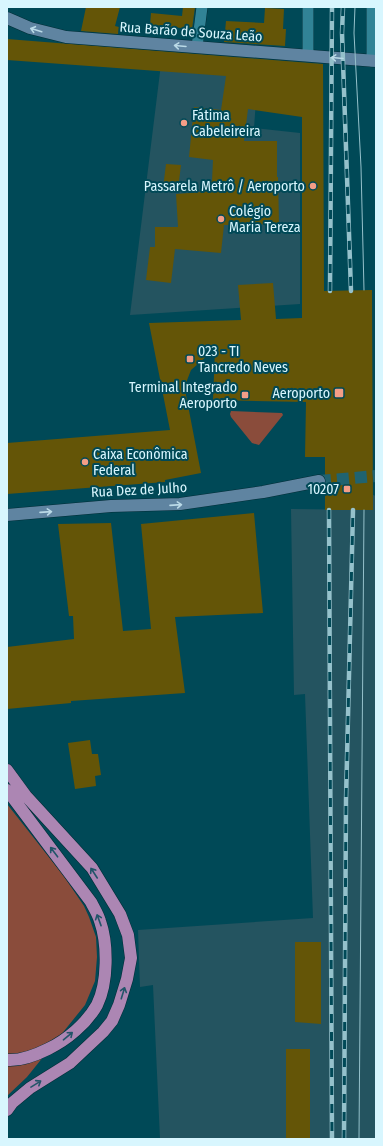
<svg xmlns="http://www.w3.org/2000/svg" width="383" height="1146" font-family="'Fira Sans Condensed',sans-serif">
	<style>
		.built { fill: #245460 }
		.green { fill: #8a4c3b }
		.building { fill: #645507 }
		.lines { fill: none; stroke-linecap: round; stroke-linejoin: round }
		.secondary-tunnel { stroke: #206370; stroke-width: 12; stroke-dasharray: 12 6; stroke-linecap: butt }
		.minor-casing { stroke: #002d37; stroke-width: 12 }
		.secondary-casing { stroke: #002d37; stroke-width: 13 }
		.trunk-casing { stroke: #002d37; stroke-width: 13 }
		.minor { stroke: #318396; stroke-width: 11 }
		.secondary { stroke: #5f84a1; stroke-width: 12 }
		.trunk { stroke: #ac86b3; stroke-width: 12 }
		.tram { stroke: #95c1cb; stroke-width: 1 }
		.rail-casing { stroke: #95c1cb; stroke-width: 4.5 }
		.rail { stroke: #004957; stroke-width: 3; stroke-dasharray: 9; stroke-linecap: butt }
		.oneway { stroke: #badae7 }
		.oneway2 { stroke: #225569 }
		.poi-dot { fill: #f49e87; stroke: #004957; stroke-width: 1.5 }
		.labels { text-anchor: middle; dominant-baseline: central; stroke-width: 4; stroke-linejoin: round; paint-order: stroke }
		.street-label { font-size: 14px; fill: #d8f6fe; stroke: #004957 }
		.poi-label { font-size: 14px; fill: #d8f6fe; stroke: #004957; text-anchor: start }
	</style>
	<rect width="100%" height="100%" fill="#004957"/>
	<path class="built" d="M161,64L258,72L254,128L300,133V304L130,315Z
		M373,495L376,496V1139H160L153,985L140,987L138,930L313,918L305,694L294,695L291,509L373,510Z"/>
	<path class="green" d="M231,411L282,413L283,415L259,445L252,443L231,417L230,414Z
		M7,804L63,875L84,906L89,917L96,937L97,957L95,981L85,1005L27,1077L7,1096Z"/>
	<path class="building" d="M86,7H120L115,26L119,27L118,34L81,31Z
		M183,7H195L192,29L150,25L151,13L182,16Z
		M265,8L284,9L283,29H286L285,46L224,42L226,21L264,23Z
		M7,39L323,64L324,291L372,290L373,510H325V486L326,480L325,476V457H305L306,402L213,400L215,349L191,370L186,383V395L201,473L165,480V482L7,494V443L170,430L149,323L241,320L238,285L273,283L276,319L302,318V117L248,109L244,141H277V177H278L279,224L224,225L221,253L175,249L171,283L146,280L150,247H155V227H178L176,194L202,192L204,180L212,181L213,160L189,157L194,107L221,110L226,76L7,60Z
		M166,164L181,165L178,189L163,188Z
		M254,513L263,613L175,617L185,693L71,701V703L7,709V647L74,639L73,616H69L58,524L111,523L123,631L151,629L141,524Z
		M90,740L92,754H98L101,775L95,776L96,786L75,789L68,743Z
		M295,942H321V1024L295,1022Z
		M286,1049H310V1139H286Z"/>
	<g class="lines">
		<path class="secondary-tunnel" d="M319,481L376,476"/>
		<defs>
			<path id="minor" d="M197,47L202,7
				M308,55V7
				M372,61V7"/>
			<path id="secondary" d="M7,18L30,28L66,37L376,61
				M7,515L111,506L180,504L263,492L319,481"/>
			<path id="trunk" d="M7,770L26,796L92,868L120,914L128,935L131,958L127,979L119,1005L112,1021L103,1032L70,1063L30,1088L12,1103L7,1110
				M7,790L91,902C94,908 98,914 100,921C108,944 108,983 97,1005C87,1023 67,1040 48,1049C36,1055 20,1061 7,1060"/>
		</defs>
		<use href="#minor" class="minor-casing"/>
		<use href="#secondary" class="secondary-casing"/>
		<use href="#trunk" class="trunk-casing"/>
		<use href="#minor" class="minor"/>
		<use href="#secondary" class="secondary"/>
		<use href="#trunk" class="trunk"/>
		<path class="tram" d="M355,7L354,33L361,167L364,290
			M359,1139L364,510"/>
		<defs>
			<path id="rail" d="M343,7L342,33L351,291
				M330,291L332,7
				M329,510L332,1139
				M344,1139L346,800L353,510"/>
		</defs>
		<use href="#rail" class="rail-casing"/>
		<use href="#rail" class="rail"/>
	</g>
	<defs><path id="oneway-shaft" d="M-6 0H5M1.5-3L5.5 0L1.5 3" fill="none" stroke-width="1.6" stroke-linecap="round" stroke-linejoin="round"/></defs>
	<g class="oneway">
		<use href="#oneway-shaft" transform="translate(36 30) rotate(-163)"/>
		<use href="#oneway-shaft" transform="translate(180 46) rotate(-175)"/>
		<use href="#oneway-shaft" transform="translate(337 58) rotate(-175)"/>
		<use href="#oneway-shaft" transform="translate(176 505) rotate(-4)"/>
		<use href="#oneway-shaft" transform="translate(46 512) rotate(-4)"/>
	</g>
	<g class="oneway2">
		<use href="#oneway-shaft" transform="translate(54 852) rotate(-127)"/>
		<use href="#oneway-shaft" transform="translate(94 873) rotate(-123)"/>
		<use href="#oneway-shaft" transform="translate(99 920) rotate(-110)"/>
		<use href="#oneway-shaft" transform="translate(123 993) rotate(-73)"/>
		<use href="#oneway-shaft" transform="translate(68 1036) rotate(-40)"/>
		<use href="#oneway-shaft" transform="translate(36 1084) rotate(-32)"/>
	</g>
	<g class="poi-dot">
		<circle cx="184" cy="123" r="4"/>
		<circle cx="313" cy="186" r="4"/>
		<circle cx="221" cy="219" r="4"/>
		<rect x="186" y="355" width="8" height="8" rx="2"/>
		<rect x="334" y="388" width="10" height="10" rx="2"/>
		<rect x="241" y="391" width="8" height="8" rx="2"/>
		<circle cx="85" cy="462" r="4"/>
		<rect x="343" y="485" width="8" height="8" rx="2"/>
	</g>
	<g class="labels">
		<g class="street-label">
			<text transform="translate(191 32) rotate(4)">Rua Barão de Souza Leão</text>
			<text transform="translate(139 490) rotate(-3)">Rua Dez de Julho</text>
		</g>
		<g class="poi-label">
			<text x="192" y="115">Fátima<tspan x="192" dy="16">Cabeleireira</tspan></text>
			<text x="305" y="186" text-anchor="end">Passarela Metrô / Aeroporto</text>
			<text x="229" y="211">Colégio<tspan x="229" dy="16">Maria Tereza</tspan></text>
			<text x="198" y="351">023 - TI<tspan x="198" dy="16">Tancredo Neves</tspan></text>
			<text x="237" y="387" text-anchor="end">Terminal Integrado<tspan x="237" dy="16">Aeroporto</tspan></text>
			<text x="330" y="393" text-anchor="end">Aeroporto</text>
			<text x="93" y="454">Caixa Econômica<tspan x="93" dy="16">Federal</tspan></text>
			<text x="339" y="489" text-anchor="end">10207</text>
		</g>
	</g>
	<rect width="383" height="1146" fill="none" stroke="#d8f6fe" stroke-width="16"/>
</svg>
